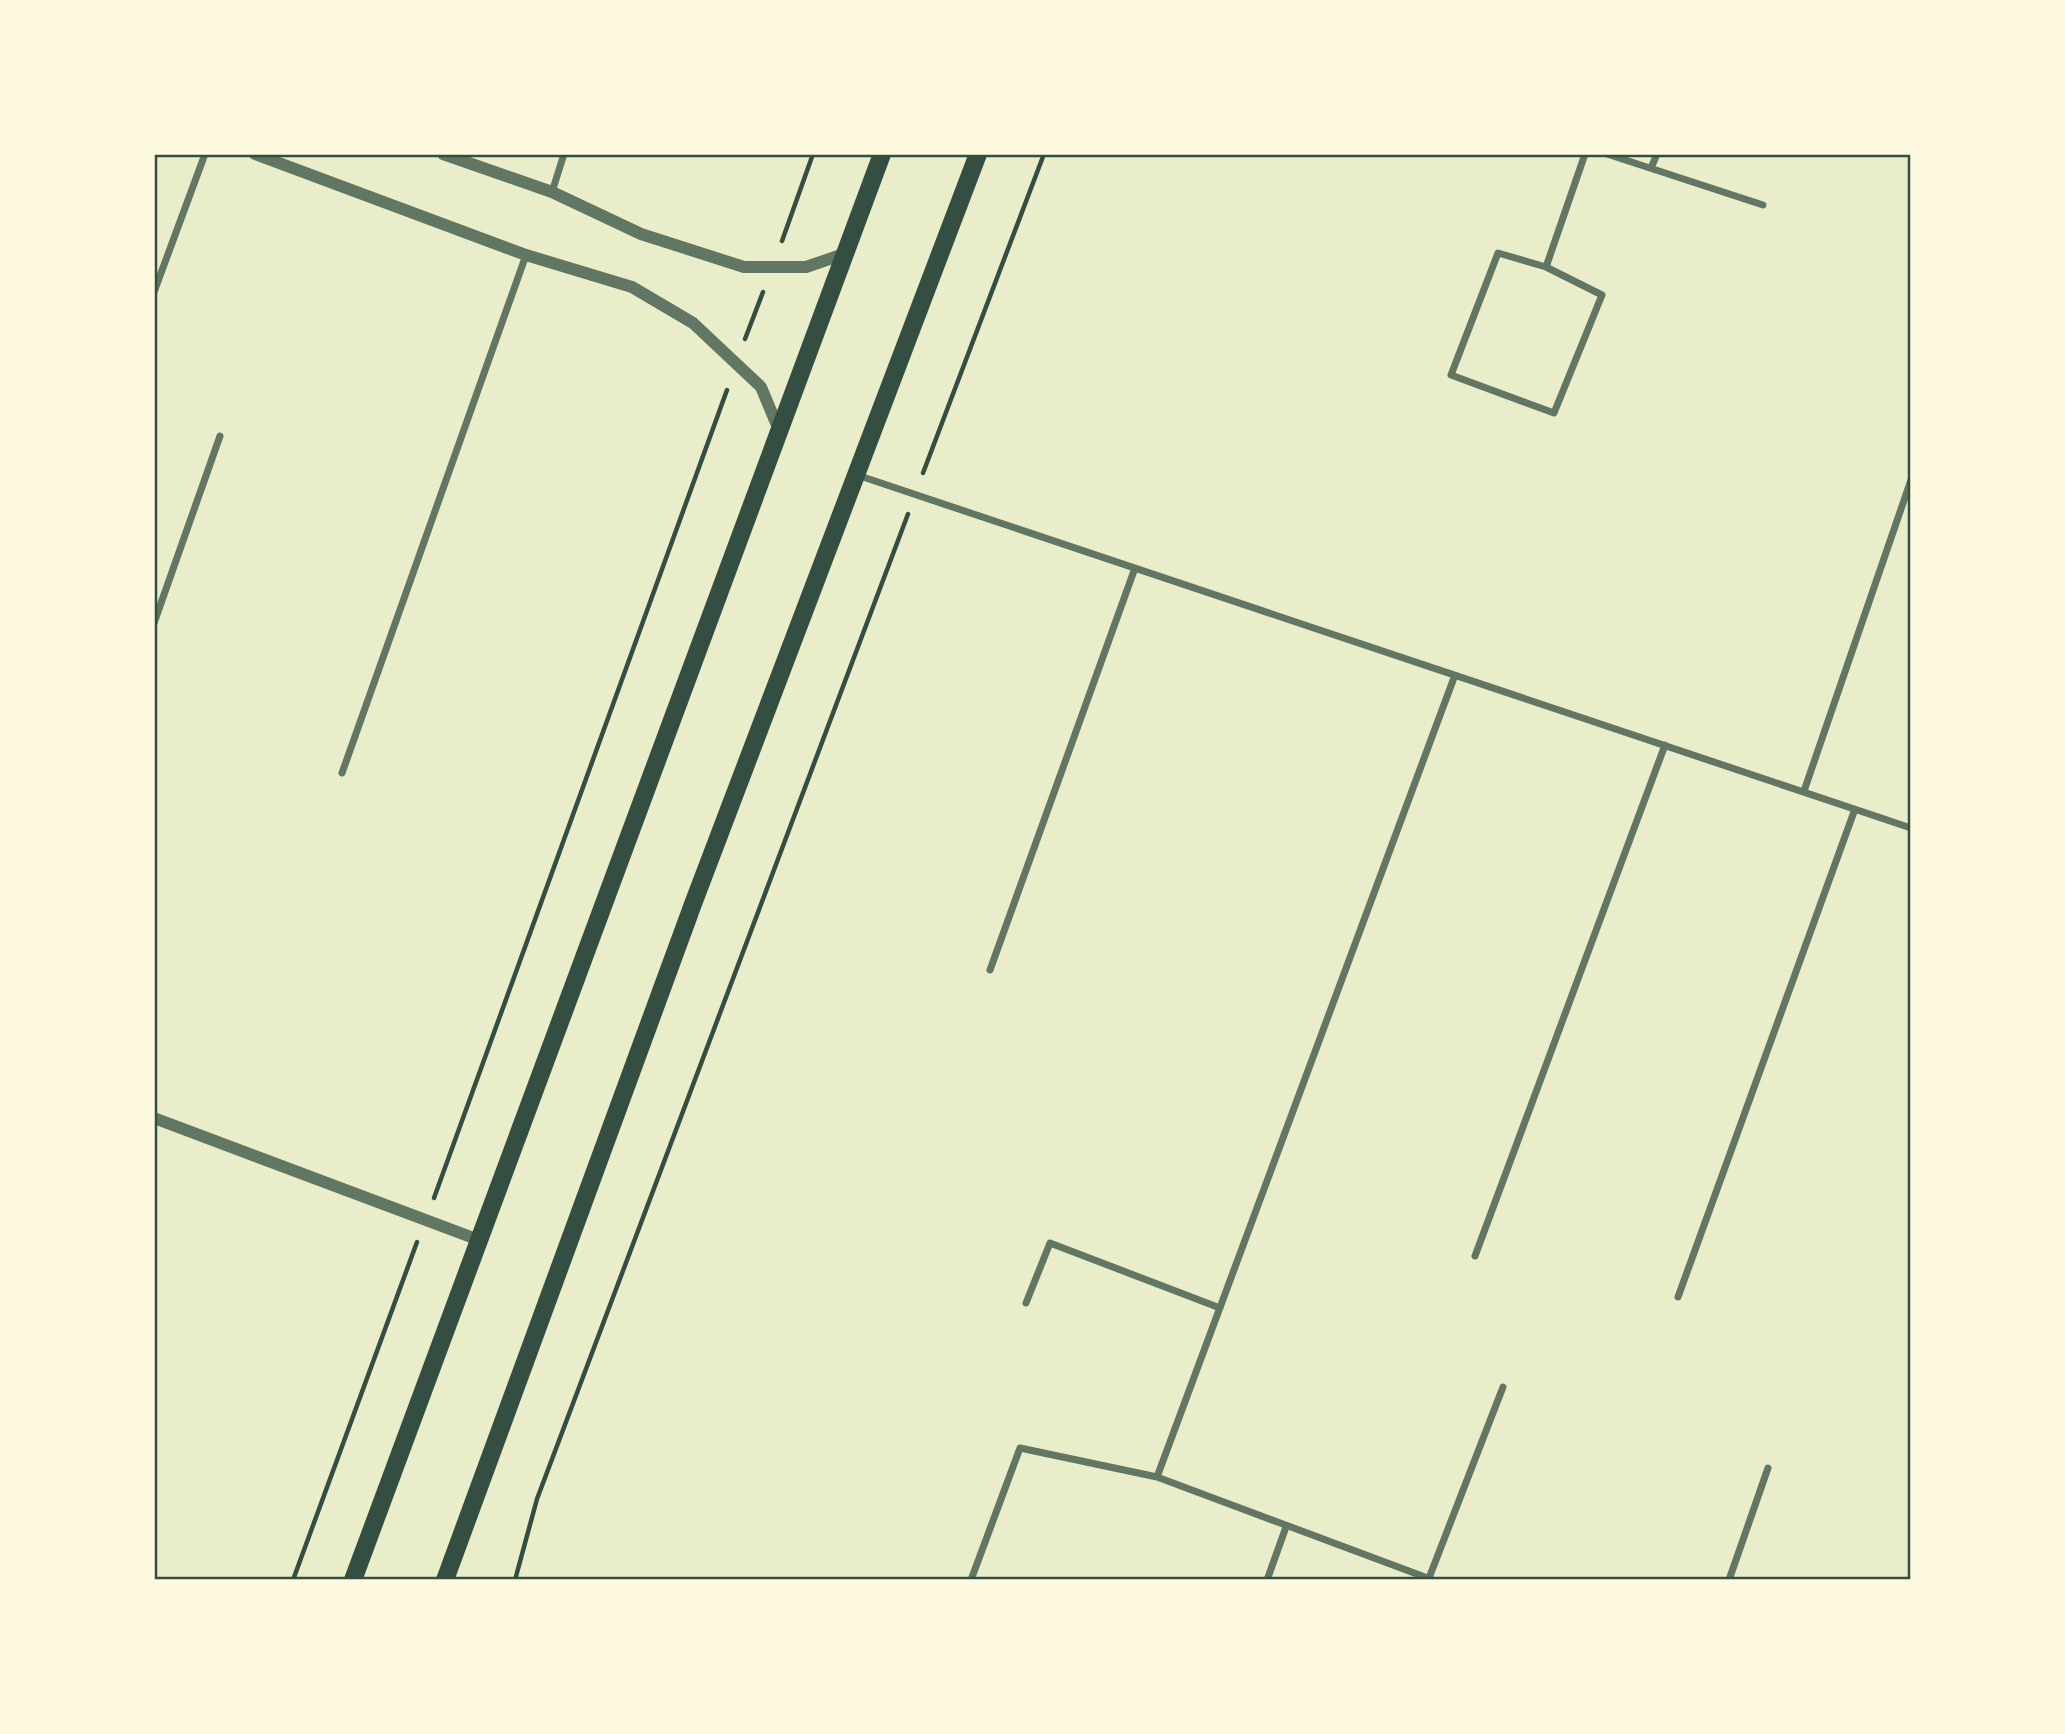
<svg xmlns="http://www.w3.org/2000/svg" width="2065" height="1734" font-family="'Fira Sans',sans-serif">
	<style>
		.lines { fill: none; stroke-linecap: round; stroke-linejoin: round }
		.path { stroke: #344e41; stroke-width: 4.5 }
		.minor { stroke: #617663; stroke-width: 7 }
		.tertiary { stroke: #617663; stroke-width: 12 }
		.primary { stroke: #344e41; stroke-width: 18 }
		.neatline { fill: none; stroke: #344e41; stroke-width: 2.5 }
	</style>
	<rect width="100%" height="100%" fill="#e9edc9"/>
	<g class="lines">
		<path class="path" d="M782,241L813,154
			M745,339L763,292
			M923,473L1044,154
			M434,1198L727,390
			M293,1580L417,1242
			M515,1580L537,1499L908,514"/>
		<path class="minor" d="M1607,154L1763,205
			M1651,168L1657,154
			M552,192L564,154
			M1546,267L1602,295L1554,413L1451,375L1498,253L1546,267L1585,154
			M154,292L205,154
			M857,475L1911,828
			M154,623L220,436
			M342,773L526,255
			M1804,791L1911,480
			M990,970L1135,568
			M1475,1256L1665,745
			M1678,1297L1855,809
			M1026,1303L1050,1243L1220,1308
			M1429,1578L1503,1387
			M971,1580L1020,1448L1157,1477
			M1267,1580L1286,1527
			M1433,1580L1157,1477L1455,675
			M1729,1580L1768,1468"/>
		<path class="tertiary" d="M255,154L526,255L632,287L693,323L761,387L779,430
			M443,154L552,192L641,234L744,267H806L844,254
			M154,1118L479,1240"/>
		<path class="primary" d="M353,1580L882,154
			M445,1580L693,904L978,154"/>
	</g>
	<rect width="2065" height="1734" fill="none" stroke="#fefae0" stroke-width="312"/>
	<rect x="156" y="156" width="1753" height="1422" class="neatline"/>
</svg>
